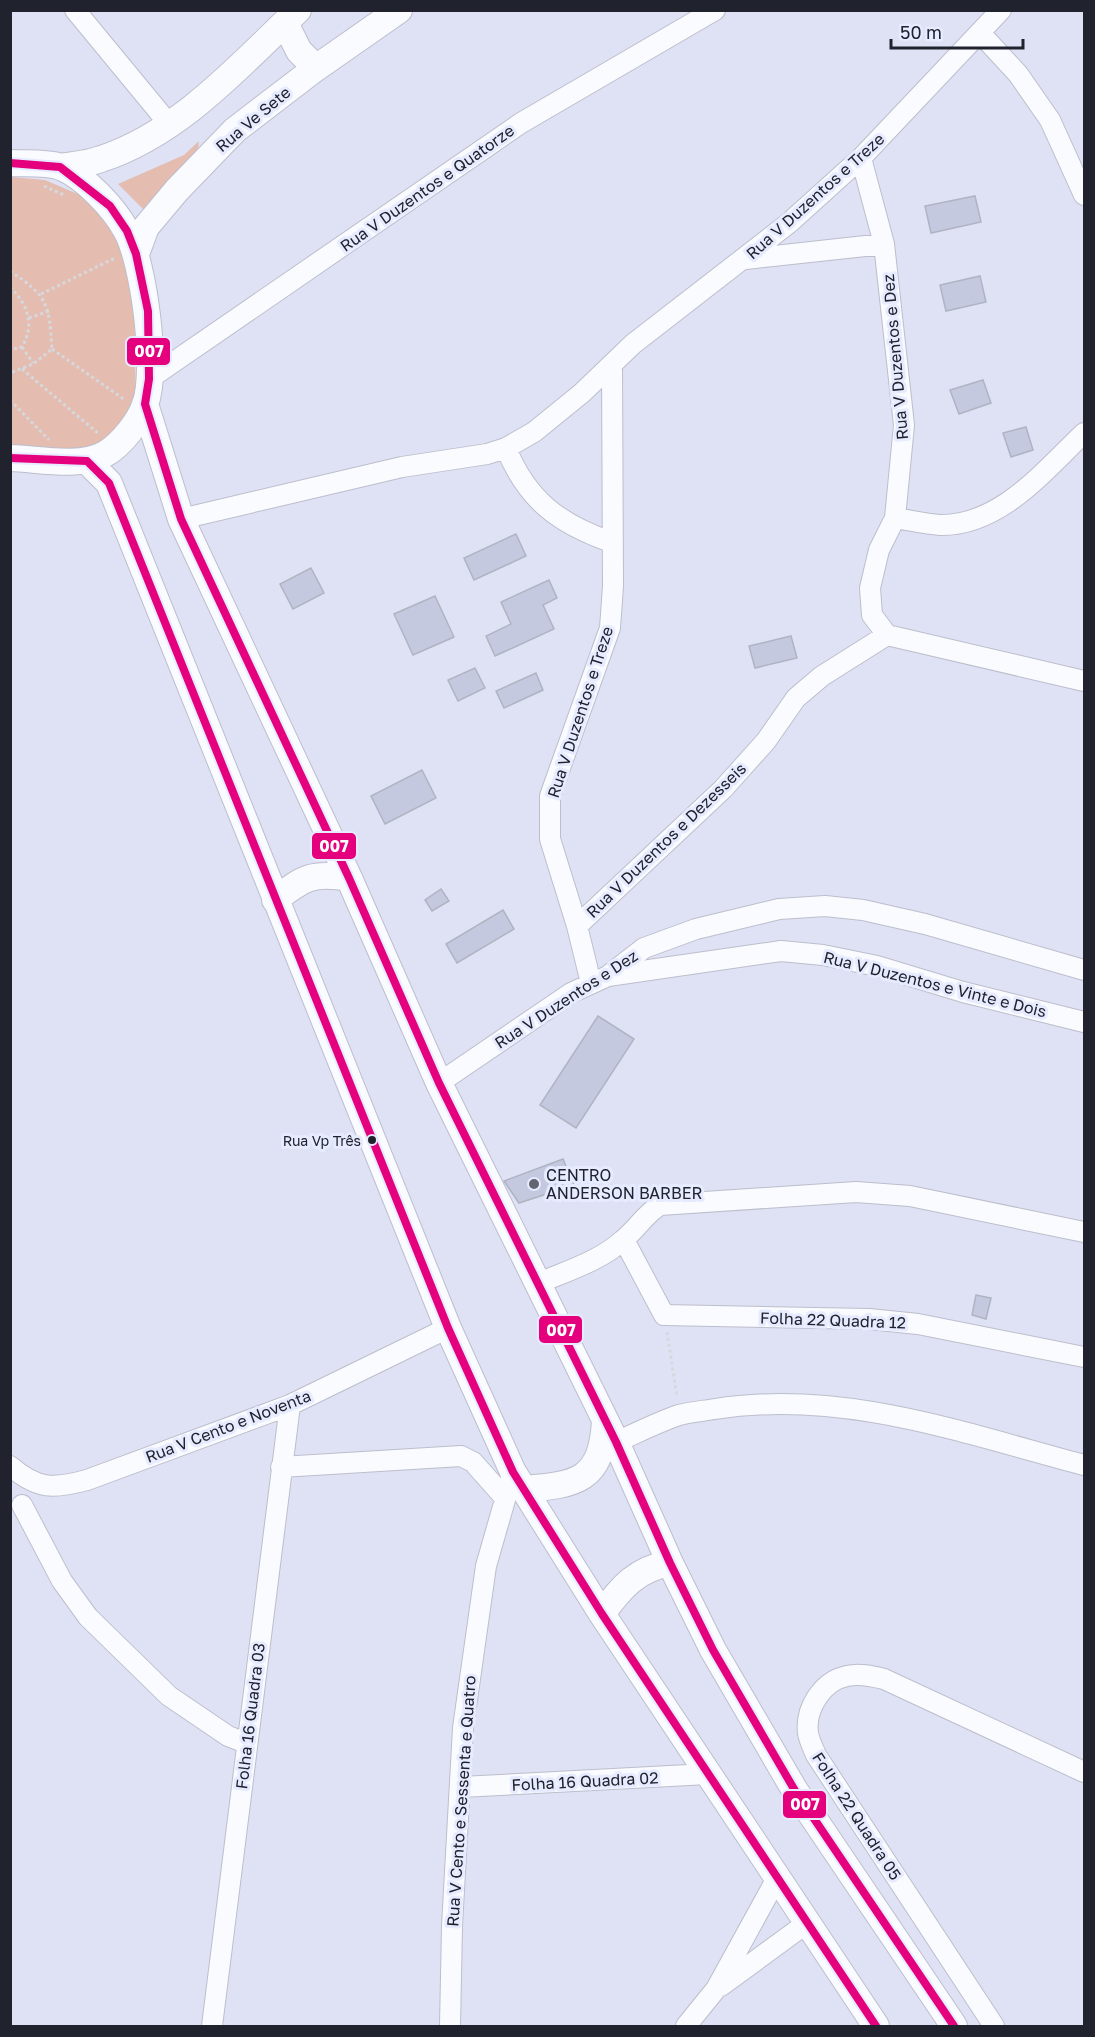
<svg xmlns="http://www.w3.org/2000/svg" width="1095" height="2037" font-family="'Golos Text',sans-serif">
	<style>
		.green { fill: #e4bdb0 }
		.building { fill: #c5c9e0; stroke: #b0b3c1; stroke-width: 1.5 }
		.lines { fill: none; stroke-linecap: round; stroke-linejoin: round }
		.minor-casing { stroke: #bcbecc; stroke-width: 22 }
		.major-casing { stroke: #bcbecc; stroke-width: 28 }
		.path { stroke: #d6d8dd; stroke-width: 3; stroke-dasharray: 3 3; stroke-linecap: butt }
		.minor { stroke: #fafbfe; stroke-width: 20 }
		.major { stroke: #fafbfe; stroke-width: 26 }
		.bus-1-casing { stroke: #e7ebff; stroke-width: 12 }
		.bus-1 { stroke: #e5007d; stroke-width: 8 }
		.bus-dot { fill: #20222d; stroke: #e7ebff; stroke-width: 2 }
		.poi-dot { fill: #636573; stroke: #e7ebff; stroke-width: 2 }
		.labels { text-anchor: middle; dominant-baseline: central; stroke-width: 6; stroke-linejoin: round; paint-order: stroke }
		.bus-label { font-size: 14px; fill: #20222d; stroke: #e7ebff; text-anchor: end }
		.street-label { font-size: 16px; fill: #20222d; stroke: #e7ebff }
		.poi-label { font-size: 16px; fill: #20222d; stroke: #e7ebff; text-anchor: start }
		.line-badge { stroke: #e7ebff; stroke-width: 2 }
		.badge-label { font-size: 16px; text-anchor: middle; font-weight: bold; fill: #fff }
	</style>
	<rect width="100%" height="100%" fill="#dfe2f5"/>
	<path class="green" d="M199,141L197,158L144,210L118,184L184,155Z
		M11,177L45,180L80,195L100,209L116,227L134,288L136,415L105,448L11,454Z"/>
	<path class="building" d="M975,196L981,222L931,233L925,206Z
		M980,276L986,302L946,311L940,285Z
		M983,380L991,403L959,414L950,390Z
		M1026,427L1033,450L1011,457L1003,433Z
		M516,534L526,556L474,580L464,558Z
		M311,568L324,593L293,609L280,584Z
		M549,580L557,598L543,605L554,629L495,656L486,636L511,624L501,602Z
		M435,596L454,637L413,655L394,614Z
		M791,636L797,658L755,668L749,646Z
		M475,668L485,688L458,701L448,680Z
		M536,673L543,690L504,708L496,691Z
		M422,770L436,798L385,824L371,796Z
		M441,889L449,901L432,911L425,900Z
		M503,910L514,929L457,963L446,944Z
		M598,1016L634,1039L576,1128L540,1105Z
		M563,1159L574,1185L519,1203L504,1181Z
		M976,1295L991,1298L986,1319L972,1315Z"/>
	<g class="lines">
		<defs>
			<path id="minor" d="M75,10L169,124
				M981,34L1018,74L1050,120L1084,195
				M861,158L884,244L904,425L895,518L879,550L870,588L872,615L887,635L1084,681
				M746,259L884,244
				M149,379L521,123L715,10
				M506,448C527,500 559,524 611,542
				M895,518C909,520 925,524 940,525C1000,526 1044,471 1084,433
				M181,519L402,467L487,454L506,448L534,432L582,393L633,344L789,223L861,158L1001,10
				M577,926L723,789L766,741L796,698L822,676L887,635
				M608,976L781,951L823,955L877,966L963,992L1084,1022
				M591,983L577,926L550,839V796L610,628L613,586L612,364
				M439,1083L571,993L608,976L644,948L696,929L779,909L825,906L863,910L925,924L1084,970
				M624,1240L664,1315L869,1319L918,1324L1084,1357
				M539,1283C567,1271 600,1261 623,1240C637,1229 645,1214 660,1205L856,1192L910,1196L1084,1232
				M616,1442C637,1433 658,1422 679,1415C690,1412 703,1411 715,1409C842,1389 963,1433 1084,1465
				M10,1466C38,1490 54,1489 87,1480L290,1405L448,1328
				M281,1467L461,1456L473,1462L505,1498
				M22,1505L62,1581L88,1617L169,1696L228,1736L246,1743
				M461,1787L708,1774
				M721,1986L807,1923
				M212,2026L290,1405
				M450,2026L452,1926L463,1728L486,1566L513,1472
				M686,2026L716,1989L777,1878
				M994,2026L816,1755C813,1748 809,1740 808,1733C805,1709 822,1681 847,1676C859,1673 872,1676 884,1679L1084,1772"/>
			<path id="major" d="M285,23L299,51L316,68
				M10,163C25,164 47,162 61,167C85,177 114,208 126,230C144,262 158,370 145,405C139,422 121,445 105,454C79,468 40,459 10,458
				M60,167C73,165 88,164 101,159C180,133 239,66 298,10
				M136,254L146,227L177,190L235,130L316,68L399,10
				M145,404L181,519L349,878L439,1083L616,1442L670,1563L713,1650L794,1789L954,2026
				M87,461L109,483L448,1328L513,1472L602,1614L876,2026
				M275,900C304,877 313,872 349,878
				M523,1489C577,1485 602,1481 605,1420
				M602,1614C621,1587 637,1569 670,1563"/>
		</defs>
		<use href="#minor" class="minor-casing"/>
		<use href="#major" class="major-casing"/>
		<path class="path" d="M44,186L66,196
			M10,271C49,297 49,305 52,349L33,364L10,373
			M10,287C28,305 35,324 22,347L10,350
			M41,294L115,258
			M29,318L49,311
			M22,347L33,363
			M52,349L125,400
			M22,369L99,434
			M10,400L49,440
			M667,1332L677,1397"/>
		<use href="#minor" class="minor"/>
		<use href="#major" class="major"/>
		<defs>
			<path id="bus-1" d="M10,163L60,167L110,206L127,231L136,254L148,311L149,379L145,404L181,519L349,878L439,1083L616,1442L670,1563L713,1650L794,1789L954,2026
				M10,458L87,461L109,483L448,1328L513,1472L602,1614L876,2026"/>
		</defs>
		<use href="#bus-1" class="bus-1-casing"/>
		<use href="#bus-1" class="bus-1"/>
	</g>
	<circle class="bus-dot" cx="372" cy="1140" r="5"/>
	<circle class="poi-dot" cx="534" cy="1184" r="6"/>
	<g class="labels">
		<g class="bus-label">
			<text x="361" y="1140">Rua Vp Três</text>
		</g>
		<g class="street-label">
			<text transform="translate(253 119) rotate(-40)">Rua Ve Sete</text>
			<text transform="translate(427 188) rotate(-35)">Rua V Duzentos e Quatorze</text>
			<text transform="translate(815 196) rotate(-42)">Rua V Duzentos e Treze</text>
			<text transform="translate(895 357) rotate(-95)">Rua V Duzentos e Dez</text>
			<text transform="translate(580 712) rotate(-72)">Rua V Duzentos e Treze</text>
			<text transform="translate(666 840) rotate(-44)">Rua V Duzentos e Dezesseis</text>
			<text transform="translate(935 984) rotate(14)">Rua V Duzentos e Vinte e Dois</text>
			<text transform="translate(566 999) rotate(-33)">Rua V Duzentos e Dez</text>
			<text transform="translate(833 1320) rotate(2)">Folha 22 Quadra 12</text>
			<text transform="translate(228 1426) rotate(-21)">Rua V Cento e Noventa</text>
			<text transform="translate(250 1716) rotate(-83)">Folha 16 Quadra 03</text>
			<text transform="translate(585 1781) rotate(-3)">Folha 16 Quadra 02</text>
			<text transform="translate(461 1801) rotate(-86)">Rua V Cento e Sessenta e Quatro</text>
			<text transform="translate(857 1816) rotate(57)">Folha 22 Quadra 05</text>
		</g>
		<g class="poi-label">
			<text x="546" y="1175">CENTRO<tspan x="546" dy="18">ANDERSON BARBER</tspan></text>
		</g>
	</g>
	<g class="line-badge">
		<rect x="126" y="337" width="45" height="29" rx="6" fill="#e5007d"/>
		<rect x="311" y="832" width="46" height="28" rx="6" fill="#e5007d"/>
		<rect x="538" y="1315" width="45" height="29" rx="6" fill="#e5007d"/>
		<rect x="782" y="1790" width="45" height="29" rx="6" fill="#e5007d"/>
	</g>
	<g class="badge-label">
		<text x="149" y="357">007</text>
		<text x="334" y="852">007</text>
		<text x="561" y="1336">007</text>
		<text x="805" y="1810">007</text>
	</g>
	<rect width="1095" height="2037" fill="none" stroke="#20222d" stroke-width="24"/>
	<path d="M891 39v9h132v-9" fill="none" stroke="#20222d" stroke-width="3"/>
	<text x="900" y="39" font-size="18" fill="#20222d" stroke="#e7ebff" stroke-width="4.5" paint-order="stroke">50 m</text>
</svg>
